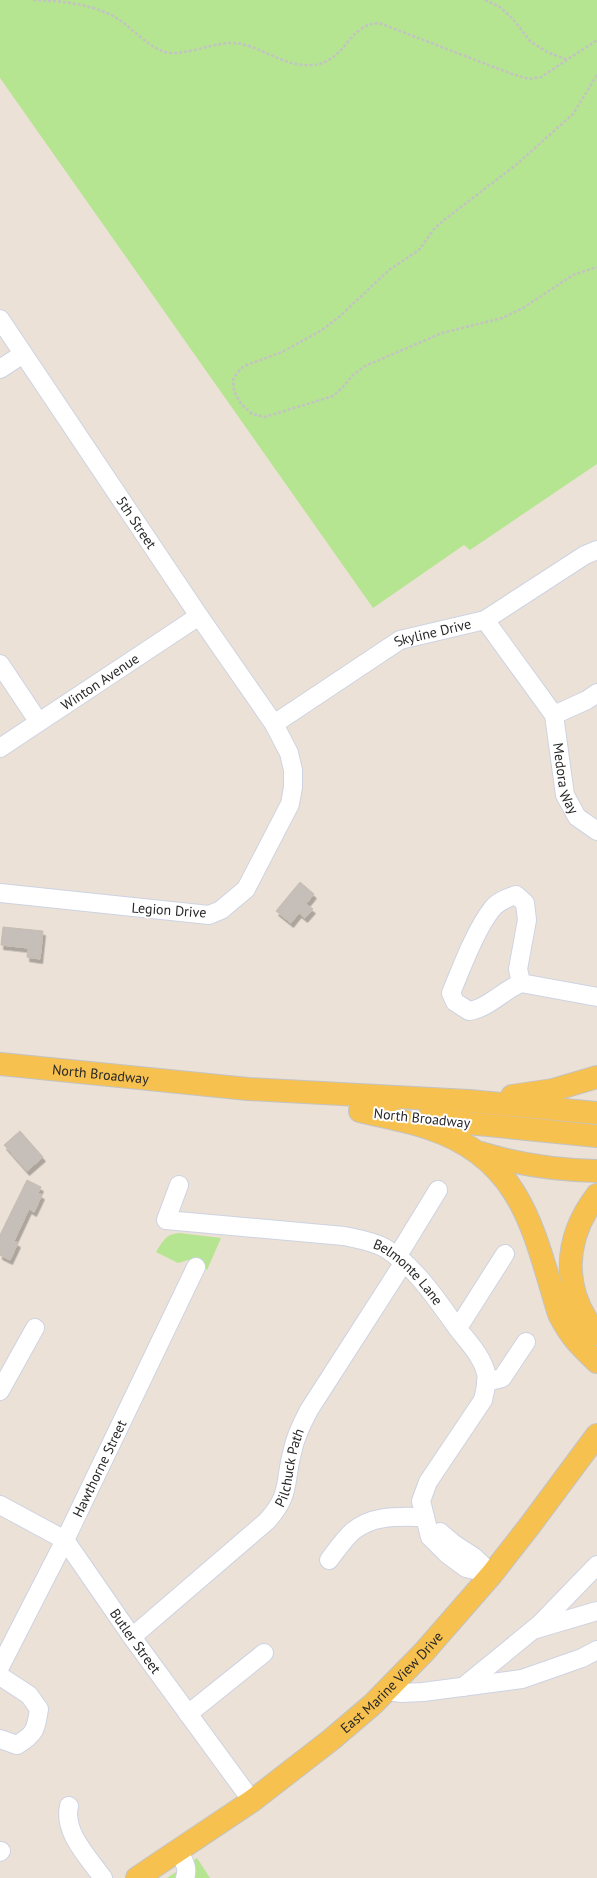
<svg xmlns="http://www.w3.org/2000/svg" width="597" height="1878" font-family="'PT Sans',sans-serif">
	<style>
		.green { fill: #b5e590 }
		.building { fill: #c6beb8; stroke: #c6bdb2; filter: url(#shadow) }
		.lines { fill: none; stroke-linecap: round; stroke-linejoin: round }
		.minor-casing { stroke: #cdd3e2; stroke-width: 20 }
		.major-casing { stroke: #c3c3c3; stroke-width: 24 }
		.path { stroke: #c3c3c3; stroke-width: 2.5; stroke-dasharray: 3 2; stroke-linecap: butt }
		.minor { stroke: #fff; stroke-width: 18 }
		.major { stroke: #f7c150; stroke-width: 22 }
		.labels { text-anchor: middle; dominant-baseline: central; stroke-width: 4; stroke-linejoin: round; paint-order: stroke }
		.street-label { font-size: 14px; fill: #272727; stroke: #fff }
	</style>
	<defs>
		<filter id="shadow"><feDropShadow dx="2.5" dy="4.5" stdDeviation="0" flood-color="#0004"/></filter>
	</defs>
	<rect width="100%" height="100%" fill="#ebe1d7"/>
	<path class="green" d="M0,0H597V464L470,550L464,545L373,608L0,78Z
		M179,1233L221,1238L207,1270L188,1260L178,1263L156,1252C163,1241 166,1234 179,1233Z
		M197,1858L210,1878H167Z"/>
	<path class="building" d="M300,882L314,894L306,904L313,909L305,918L299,913L291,923L276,911Z
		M3,927L43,931L40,959L27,957L28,948L1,945Z
		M20,1131L43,1157L27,1171L4,1145Z
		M27,1180L41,1187L38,1193L42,1195L34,1212L29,1209L14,1241L18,1243L10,1260L0,1255V1235Z"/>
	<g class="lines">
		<defs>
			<g id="minor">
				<path id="s1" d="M0,319L199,616L274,724L289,753L293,770V787L290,804L246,889L221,910L209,915L0,893"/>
				<path d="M0,369L23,354"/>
				<path id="s2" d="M485,620L554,715L565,795L577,817L597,831"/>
				<path d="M0,664L38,721"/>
				<path d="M554,715L587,700L597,693"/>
				<path id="s3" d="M274,724L400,640L485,620L585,555L597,550"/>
				<path id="s4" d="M0,748L199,616"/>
				<path d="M521,983L518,969L527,920L525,903L516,895C508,898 498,901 492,909C476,929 461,969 451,993L455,1002L469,1011C487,1009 504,990 521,983L597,997"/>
				<path id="s5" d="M179,1185L166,1220L344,1236C358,1239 372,1241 385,1248C416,1267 437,1300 458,1329C468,1342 482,1356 486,1373C488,1381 485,1391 483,1400L428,1482L421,1501L430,1537L447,1554L466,1568L492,1574"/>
				<path d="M397,1257L438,1190"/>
				<path d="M458,1328L505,1254"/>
				<path d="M486,1382L502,1378L526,1342"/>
				<path d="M0,1391L35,1328"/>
				<path id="s6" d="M0,1505L65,1540L132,1637L252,1801"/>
				<path d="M440,1532L454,1544L474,1557L492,1574"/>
				<path d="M329,1560C336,1551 344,1539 353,1531C374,1514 399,1517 425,1517"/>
				<path d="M536,1629L597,1611"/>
				<path id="s7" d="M132,1637L267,1521C291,1494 284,1484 292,1453C295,1437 302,1423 309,1410L404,1262"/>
				<path id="s8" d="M0,1667L65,1540L196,1267"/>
				<path d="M0,1676L29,1695L39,1709C36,1730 35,1734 17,1745L0,1739"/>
				<path d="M463,1687L540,1624L597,1565"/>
				<path d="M386,1691L402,1693L423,1692L522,1679L582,1658L597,1650"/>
				<path d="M188,1714L264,1653"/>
				<path d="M69,1806C63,1832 88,1857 103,1878"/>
				<path d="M178,1851C183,1860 189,1867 185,1878"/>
				<path d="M0,1852L1,1851"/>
			</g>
			<g id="major">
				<path id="s9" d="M0,1064L248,1089L469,1101L597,1113"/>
				<path d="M512,1096L553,1090L597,1077"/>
				<path d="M360,1111C384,1117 408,1121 431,1129C523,1160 534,1233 559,1314C570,1336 579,1345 597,1362"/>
				<path d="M427,1119L597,1136"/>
				<path d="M481,1153C519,1165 558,1170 597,1171"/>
				<path d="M597,1195C563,1239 561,1291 597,1334"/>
				<path id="s10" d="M137,1878L252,1801L332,1739L373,1704L424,1652L492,1574L531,1524L597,1435"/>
			</g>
		</defs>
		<use href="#minor" class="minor-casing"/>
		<use href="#major" class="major-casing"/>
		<path class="path" d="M33,0C59,1 88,3 113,16C131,26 146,46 165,52C183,57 213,42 234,43C258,45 279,63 303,65C346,69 345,24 379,23L512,74L529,79L541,77L597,40
			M485,0L500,7L513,19L530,41L547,52L568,60
			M597,75L573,114L517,164L444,220L434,229L419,250L389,270L339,317L322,330L282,352L244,366L237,373L233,380L234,391L241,404L252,414L265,417L333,396L342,388L353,375L365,366L442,333L502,318L523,308L573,275L597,267"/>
		<use href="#minor" class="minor"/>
		<use href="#major" class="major"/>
	</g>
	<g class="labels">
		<g class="street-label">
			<text stroke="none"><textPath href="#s1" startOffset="245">5th Street</textPath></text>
			<text stroke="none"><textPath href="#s3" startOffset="185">Skyline Drive</textPath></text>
			<text stroke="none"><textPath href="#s4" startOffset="120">Winton Avenue</textPath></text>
			<text stroke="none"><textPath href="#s2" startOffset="182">Medora Way</textPath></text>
			<text transform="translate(169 910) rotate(4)">Legion Drive</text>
			<text stroke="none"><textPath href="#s9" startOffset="101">North Broadway</textPath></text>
			<text transform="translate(422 1118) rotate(6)">North Broadway</text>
			<text stroke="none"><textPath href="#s5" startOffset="292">Belmonte Lane</textPath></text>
			<text stroke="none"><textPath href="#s7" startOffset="237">Pilchuck Path</textPath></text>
			<text stroke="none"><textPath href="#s8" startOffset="222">Hawthorne Street</textPath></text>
			<text stroke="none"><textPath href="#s6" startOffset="197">Butler Street</textPath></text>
			<text stroke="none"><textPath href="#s10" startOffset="322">East Marine View Drive</textPath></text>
		</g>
	</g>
</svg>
